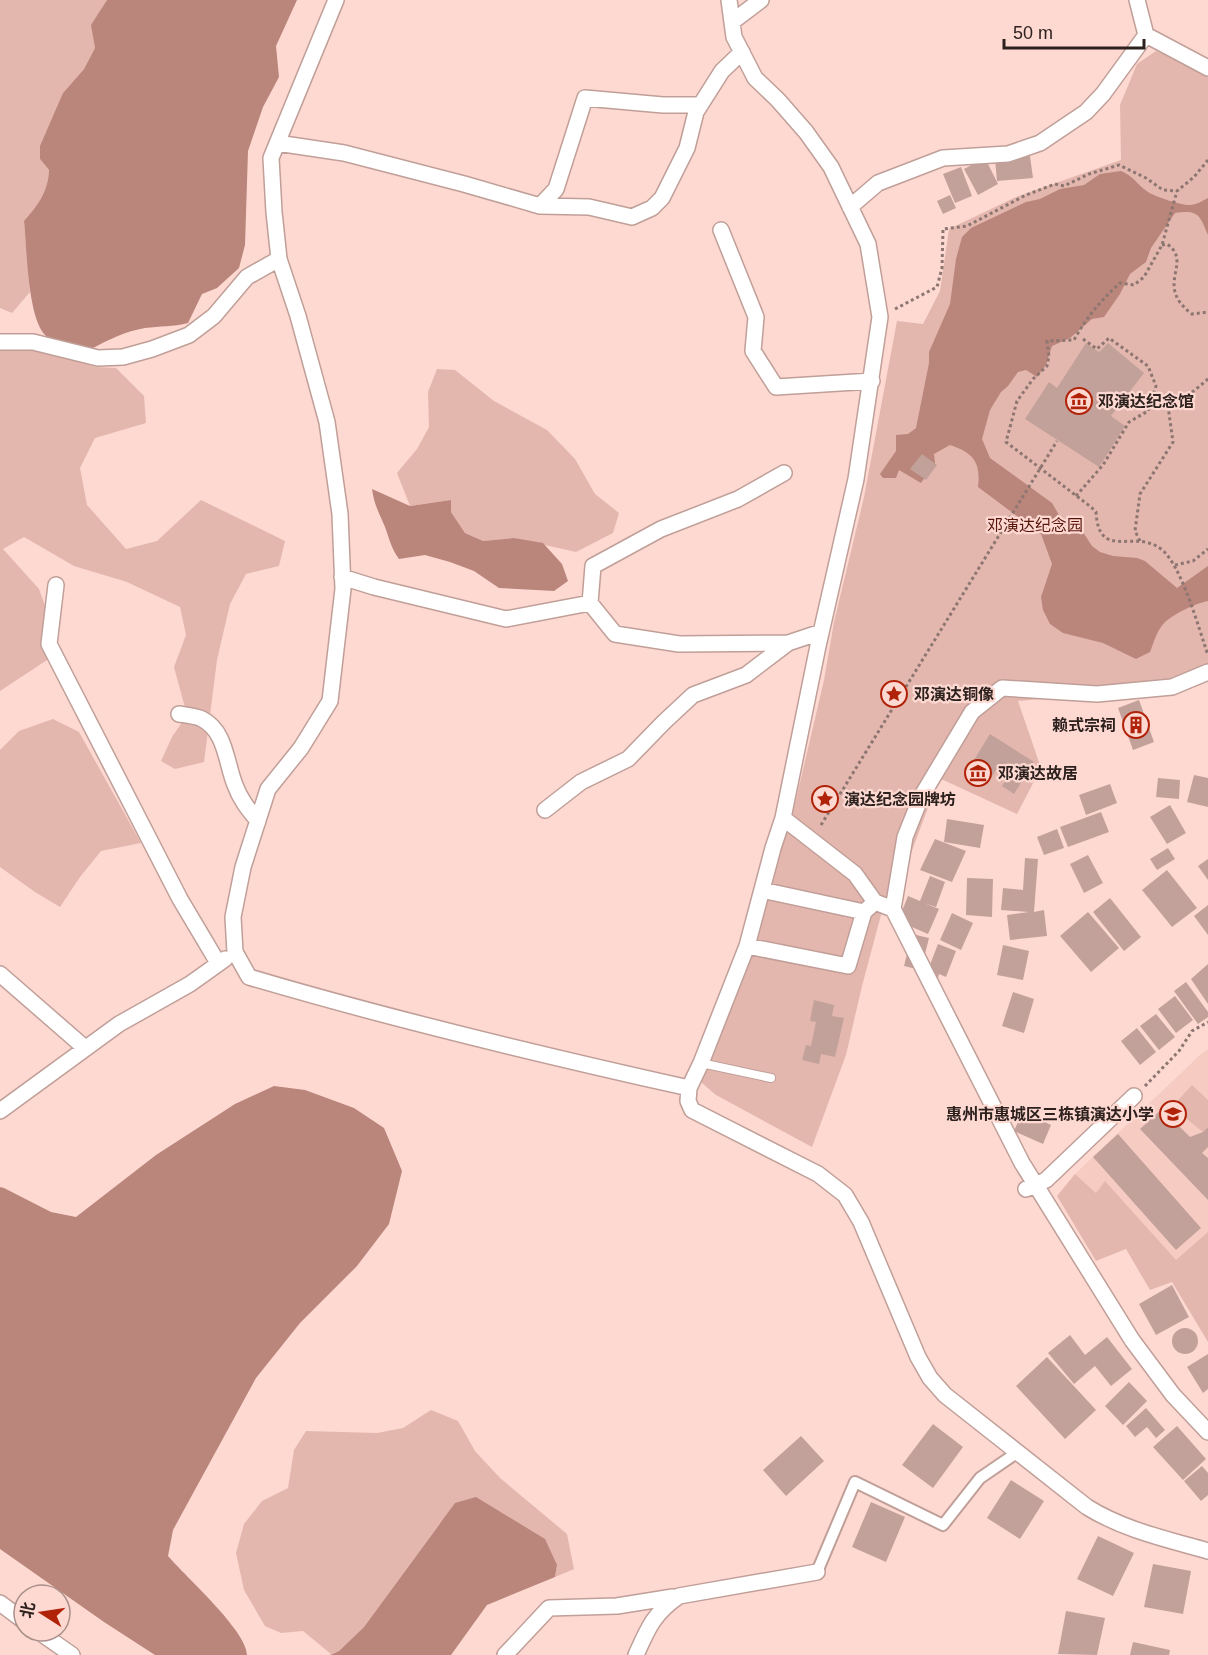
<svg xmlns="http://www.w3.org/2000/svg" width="1208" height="1655" font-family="Arial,'Noto Sans SC',sans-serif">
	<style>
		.built { fill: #f6cbc2 }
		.green { fill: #e3b7ae }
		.water { fill: #ba857a }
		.building { fill: #c2a19a }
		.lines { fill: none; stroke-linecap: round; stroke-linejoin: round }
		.service-casing { stroke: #c09f98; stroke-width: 10 }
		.pedestrian-casing { stroke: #c09f98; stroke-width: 14 }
		.minor-casing { stroke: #c09f98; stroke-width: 18 }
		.path { stroke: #8d7671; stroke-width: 3; stroke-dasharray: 3 3; stroke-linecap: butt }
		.service { stroke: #fff; stroke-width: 8 }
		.pedestrian { stroke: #fff; stroke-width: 10 }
		.minor { stroke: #fff; stroke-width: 15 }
		.labels { text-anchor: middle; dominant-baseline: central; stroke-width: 4.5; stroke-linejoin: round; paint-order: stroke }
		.poi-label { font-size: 16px; font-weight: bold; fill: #2d211e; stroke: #fdd9d2; text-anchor: start }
		.park-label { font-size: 16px; fill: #58160b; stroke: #fdd9d2 }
	</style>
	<rect width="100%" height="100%" fill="#fdd9d2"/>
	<path class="built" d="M1208,1049V1232L1176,1261L1105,1182L1096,1193L1075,1174L1200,1055Z"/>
	<path class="green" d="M0,0H107L92,25L95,48L84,69L63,93L40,159L49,170C48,192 38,205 24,221L30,292L12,313L0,308Z
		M1156,51L1189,63L1208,76V672L1172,687L1018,701L1041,768L1017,814L939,778L900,883L881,915L862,986L846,1055L812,1147L716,1095L695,1077L794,808L824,680L834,622L864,497L897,321L923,324L940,291L949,229L1016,197L1121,160L1120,105L1137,64Z
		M0,346L42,349L95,367L116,368L144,396L146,423L95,438L80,468L87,505L126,549L157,541L201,500L285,541L279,566L246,574L230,604L217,660L204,762L175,769L161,761L172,737L187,715L174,667L186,635L180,607L127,582L74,566L24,537L3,549L39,589L57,639L47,660L0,691Z
		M437,369L455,370L494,401L547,430L575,459L595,494L619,513L613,533L576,552L514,538L483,541L465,533L451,512V500L410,506L397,473L417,449L429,427L428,392Z
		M53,719L79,732L141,843L101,851L80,877L60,907L35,892L0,867V750L19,731Z
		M1192,1085L1208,1100V1127L1203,1132L1172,1107Z
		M1075,1174L1096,1193L1105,1181L1176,1260L1208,1232V1342L1172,1282L1150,1290L1126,1249L1096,1261L1057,1196Z
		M431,1410L458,1421L475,1451L500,1478L567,1534L574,1569L555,1577L557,1565L440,1523L364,1627L339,1651L331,1654L303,1631L281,1633L265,1626L244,1590L236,1553L244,1524L262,1501L288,1488L294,1450L306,1431L377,1433L403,1428Z"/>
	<path class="water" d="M107,0H297L276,46L279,77L263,107L248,151L245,245L239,268L217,288L202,294L188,323C173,327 160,326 145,328C126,331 108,340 91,349C81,346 52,342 46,336C27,318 27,247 24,221C38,205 48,192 49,170L40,159V146L63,93L84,69L95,48L91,25Z
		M1121,171C1135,177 1136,184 1148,192C1156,197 1180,205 1190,205C1196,205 1202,201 1208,198V235C1200,216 1199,209 1175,213L1151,248L1146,262L1130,274L1120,294L1104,317L1092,319L1070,338L1052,346L1046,365L1037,377L1026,370L1018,372L1008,386L1001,392L990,410L982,439L990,458L1052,503L1059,515L1069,523L1079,526L1092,546L1100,552L1113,556L1137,558L1145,561L1177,588L1208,566V601C1196,603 1174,614 1165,622C1157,630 1154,642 1150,652L1136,659L1103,643L1063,633L1050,624L1043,610L1041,597L1052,564L1041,534L978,487C981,463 974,453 950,445L934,454L935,463L921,483L899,470L896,478H883L880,474L896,451V435L908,434L916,428L929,363V352L950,304L956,259L962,237L971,228L1026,202L1040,199L1060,189L1084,185L1100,174Z
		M372,489L410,506L451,500V512L465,533L483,541L514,538L543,543L562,564L568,581L554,591L499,588L474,571L450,562L425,555L399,559C391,548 389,538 385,527C379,513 374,504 372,489Z
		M274,1086L305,1090L354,1108L384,1128L402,1171L389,1224L357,1266L300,1323L256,1378L173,1530L168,1556C186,1577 247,1631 247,1655H155L104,1622L0,1549V1187L4,1188L51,1212L76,1217L156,1155L235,1104Z
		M476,1497L545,1539L557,1565L555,1577L487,1605L451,1655H330L339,1651L364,1627L455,1503Z"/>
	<path class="building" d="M1030,156L1033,178L997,181L995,159Z
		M985,158L998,184L978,195L964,169Z
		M961,167L972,196L955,203L943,174Z
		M950,195L956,208L943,214L937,201Z
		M1086,343L1099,352L1108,343L1144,373L1111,416L1125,426L1099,467L1025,419L1049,382L1057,388Z
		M922,454L937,465L926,480L910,469Z
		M1139,700L1154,742L1133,750L1118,708Z
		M990,734L1034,762L1014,794L1002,786L1010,774L998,767L989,781L969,768Z
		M1194,775L1208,778V807L1187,802Z
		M1158,778L1180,780L1179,799L1156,797Z
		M1110,784L1117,803L1086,815L1079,795Z
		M1170,805L1186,833L1167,844L1150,817Z
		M1101,812L1109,832L1068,847L1060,827Z
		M947,819L984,825L980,848L944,842Z
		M1057,829L1064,848L1044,855L1037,837Z
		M935,839L966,851L952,882L920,870Z
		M1168,848L1175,859L1157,870L1150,859Z
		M1088,855L1103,883L1084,893L1070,864Z
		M1025,858L1038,859L1034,912L1044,910L1047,936L1010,940L1007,915L1029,912L1001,910L1003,888L1023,890Z
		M1208,859V880L1198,866Z
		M1167,870L1197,908L1172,927L1142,890Z
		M930,876L945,882L936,907L924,903L939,909L928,934L898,921L908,896L920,901Z
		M967,878L993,879L992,917L966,915Z
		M1110,898L1141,937L1124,951L1093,912Z
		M1208,905V935L1194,916Z
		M1088,912L1119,948L1091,972L1060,936Z
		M952,913L973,923L961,950L940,940Z
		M912,934L929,938L921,970L904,966Z
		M938,944L956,951L946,977L939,974L937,983L918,978L921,970L937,974L928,970Z
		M1003,945L1029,951L1023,980L997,975Z
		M1208,964V1004L1191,979Z
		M1186,982L1208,1012V1017L1198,1024L1174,991Z
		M1013,992L1034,999L1024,1033L1002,1026Z
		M1175,996L1193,1020L1176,1033L1158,1009Z
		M814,1000L834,1005L832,1016L844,1018L835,1057L821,1054L819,1064L802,1060L806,1045L811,1046L816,1022L810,1021Z
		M1156,1014L1175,1037L1159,1050L1140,1026Z
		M1137,1028L1156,1052L1140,1065L1121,1041Z
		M1162,1109L1190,1137L1203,1132L1208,1127V1147L1202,1153L1208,1158V1200L1140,1129Z
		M1023,1111L1051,1125L1043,1144L1014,1131Z
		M1118,1134L1201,1228L1176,1250L1093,1157Z
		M1172,1285L1189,1317L1156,1335L1139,1304Z
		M1172 1341a13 13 0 1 1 26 0a13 13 0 1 1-26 0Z
		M1070,1335L1085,1355L1107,1337L1132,1369L1111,1386L1095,1366L1074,1384L1048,1353Z
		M1208,1354V1389L1203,1393L1187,1367Z
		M1047,1357L1096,1410L1065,1439L1016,1386Z
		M1129,1382L1147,1401L1123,1425L1105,1406Z
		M1146,1408L1165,1430L1156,1438L1147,1427L1135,1437L1126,1426Z
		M933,1424L963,1447L933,1488L902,1465Z
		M1177,1426L1206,1459L1183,1480L1153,1447Z
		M801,1436L824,1461L786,1496L763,1470Z
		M1202,1466L1208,1473V1495L1201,1501L1184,1481Z
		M1011,1480L1044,1501L1020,1539L987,1518Z
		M871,1502L905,1517L886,1562L852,1547Z
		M1098,1536L1134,1553L1113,1596L1077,1579Z
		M1153,1564L1191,1571L1183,1614L1144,1607Z
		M1066,1611L1105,1618L1097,1655L1058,1654Z
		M1133,1642L1170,1650L1169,1655H1130Z"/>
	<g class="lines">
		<defs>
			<path id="service" d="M701,1063L771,1078"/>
			<path id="pedestrian" d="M817,1572L855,1482L943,1525L980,1478L1018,1452"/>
			<path id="minor" d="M336,0L271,158L274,212L279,259L298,316L327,422L340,514L343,589L330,701L301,748L268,789L243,867L233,917L235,952L249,977C394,1020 541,1055 689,1088
				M729,0L734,37L755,78L778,100L806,132L831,167L868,244L880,317L856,479L818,646L783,818L773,848L747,946L701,1063L689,1088L688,1101L692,1110L818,1174L845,1195L861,1222L918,1357L930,1378L945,1395L1087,1507C1124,1530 1166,1539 1208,1551
				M1137,0L1146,35L1208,68
				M732,22L761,0
				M277,143L344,153L464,184L540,206L589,207L632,217L652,208L662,198L687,148L696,112L722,71L742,52
				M540,206L556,189L585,98L663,105H700
				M850,207L878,183L943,158L1008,154L1040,143L1086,112L1103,94L1146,35
				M721,230L756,317L753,351L776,387L872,381
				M0,342H33L98,358L123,357L152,349L189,335L214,316L247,277L279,259
				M342,577L374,587L506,619L590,603L615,634L679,644L788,643
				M56,585L49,644L180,899L218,963
				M590,603L593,566L661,529L738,499L784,473
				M1208,672L1172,687L1097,694L1002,688L972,712L921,797L905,837L893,909L1022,1163L1132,1340L1173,1395L1208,1432
				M179,714C186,715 196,716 202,719C226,731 226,763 235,785C240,799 248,809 258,821
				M545,810L581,782L628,759L664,722L693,695L746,675L788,643L821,632
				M783,818L855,874L875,902
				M762,890L864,912L875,902L893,909
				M747,946L848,966L864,912
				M0,974L85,1048
				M0,1111L119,1024L190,984L225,959
				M1026,1189L1046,1180L1134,1096
				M0,1603L24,1621
				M38,1631L72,1655
				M505,1655L549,1608L617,1606L673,1597
				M636,1655C648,1628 654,1613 679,1596L817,1572"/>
		</defs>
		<use href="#service" class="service-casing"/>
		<use href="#pedestrian" class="pedestrian-casing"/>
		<use href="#minor" class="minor-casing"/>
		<path class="path" d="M1208,160L1194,177L1177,191L1162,245L1144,277L1134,285L1120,283C1101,300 1086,318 1074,340L1047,341L1049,356L1047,366L1033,379L1017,401L1006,442L1091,507L1096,512C1099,562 1134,528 1161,549C1182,565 1199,630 1208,655
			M1162,245L1167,244C1194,263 1153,285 1192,314L1208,312
			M895,309L937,287L942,268L943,229L967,226L1026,195L1055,184L1064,186L1089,174L1119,165L1146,178L1163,190L1177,191
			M1083,339L1097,349L1109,338L1148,366L1156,386L1148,411L1155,395L1167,399
			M1076,496L1103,465L1129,422L1148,411
			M1140,541L1135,531L1140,494L1173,442L1167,399C1184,402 1196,389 1208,379
			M1175,565L1193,561L1208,549
			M821,825L1057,441
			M1145,1086L1179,1051L1192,1031L1208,1022"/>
		<use href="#service" class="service"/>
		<use href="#pedestrian" class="pedestrian"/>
		<use href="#minor" class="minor"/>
	</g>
	<defs>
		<symbol id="museum-ring" viewBox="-11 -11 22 22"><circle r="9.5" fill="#fdd9d2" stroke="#b02309" stroke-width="1.5"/><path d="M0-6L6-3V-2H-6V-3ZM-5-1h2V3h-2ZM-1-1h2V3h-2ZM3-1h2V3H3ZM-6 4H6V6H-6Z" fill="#b02309"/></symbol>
		<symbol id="sight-ring" viewBox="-11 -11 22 22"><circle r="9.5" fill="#fdd9d2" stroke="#b02309" stroke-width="1.5"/><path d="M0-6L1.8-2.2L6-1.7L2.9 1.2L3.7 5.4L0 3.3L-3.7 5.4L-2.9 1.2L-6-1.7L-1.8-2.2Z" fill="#b02309"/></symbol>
		<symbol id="building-ring" viewBox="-11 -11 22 22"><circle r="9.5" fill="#fdd9d2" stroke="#b02309" stroke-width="1.5"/><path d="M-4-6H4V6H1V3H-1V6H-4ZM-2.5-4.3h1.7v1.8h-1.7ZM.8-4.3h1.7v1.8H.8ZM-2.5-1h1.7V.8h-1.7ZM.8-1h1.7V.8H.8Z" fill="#b02309"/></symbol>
		<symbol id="school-ring" viewBox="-11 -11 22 22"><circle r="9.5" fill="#fdd9d2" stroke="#b02309" stroke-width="1.5"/><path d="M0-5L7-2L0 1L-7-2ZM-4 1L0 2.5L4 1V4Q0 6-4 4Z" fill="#b02309"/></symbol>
	</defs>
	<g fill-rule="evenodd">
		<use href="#museum-ring" x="1064" y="386" width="30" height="30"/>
		<use href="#sight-ring" x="879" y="679" width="30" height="30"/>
		<use href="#building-ring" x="1121" y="710" width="30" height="30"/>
		<use href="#museum-ring" x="963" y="758" width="30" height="30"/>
		<use href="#sight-ring" x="810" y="784" width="30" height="30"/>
		<use href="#school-ring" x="1158" y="1099" width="30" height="30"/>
	</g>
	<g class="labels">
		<g class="poi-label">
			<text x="1098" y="401">邓演达纪念馆</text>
			<text x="914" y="694">邓演达铜像</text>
			<text x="1116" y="725" text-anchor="end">赖式宗祠</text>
			<text x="998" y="773">邓演达故居</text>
			<text x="844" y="799">演达纪念园牌坊</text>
			<text x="1154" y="1114" text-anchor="end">惠州市惠城区三栋镇演达小学</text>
		</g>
		<g class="park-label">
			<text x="1035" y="525">邓演达纪念园</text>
		</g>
	</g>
	<g transform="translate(42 1613) rotate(282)"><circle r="28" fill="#fdd9d2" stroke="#aa8f8a" stroke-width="1.5"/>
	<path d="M0-4.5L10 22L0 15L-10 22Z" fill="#b02309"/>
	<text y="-9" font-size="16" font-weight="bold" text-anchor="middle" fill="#2d211e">北</text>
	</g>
	<path d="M1004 39v9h140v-9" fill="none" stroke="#2d211e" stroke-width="3"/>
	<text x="1013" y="39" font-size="18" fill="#2d211e" stroke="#fdd9d2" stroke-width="4.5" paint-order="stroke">50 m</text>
</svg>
